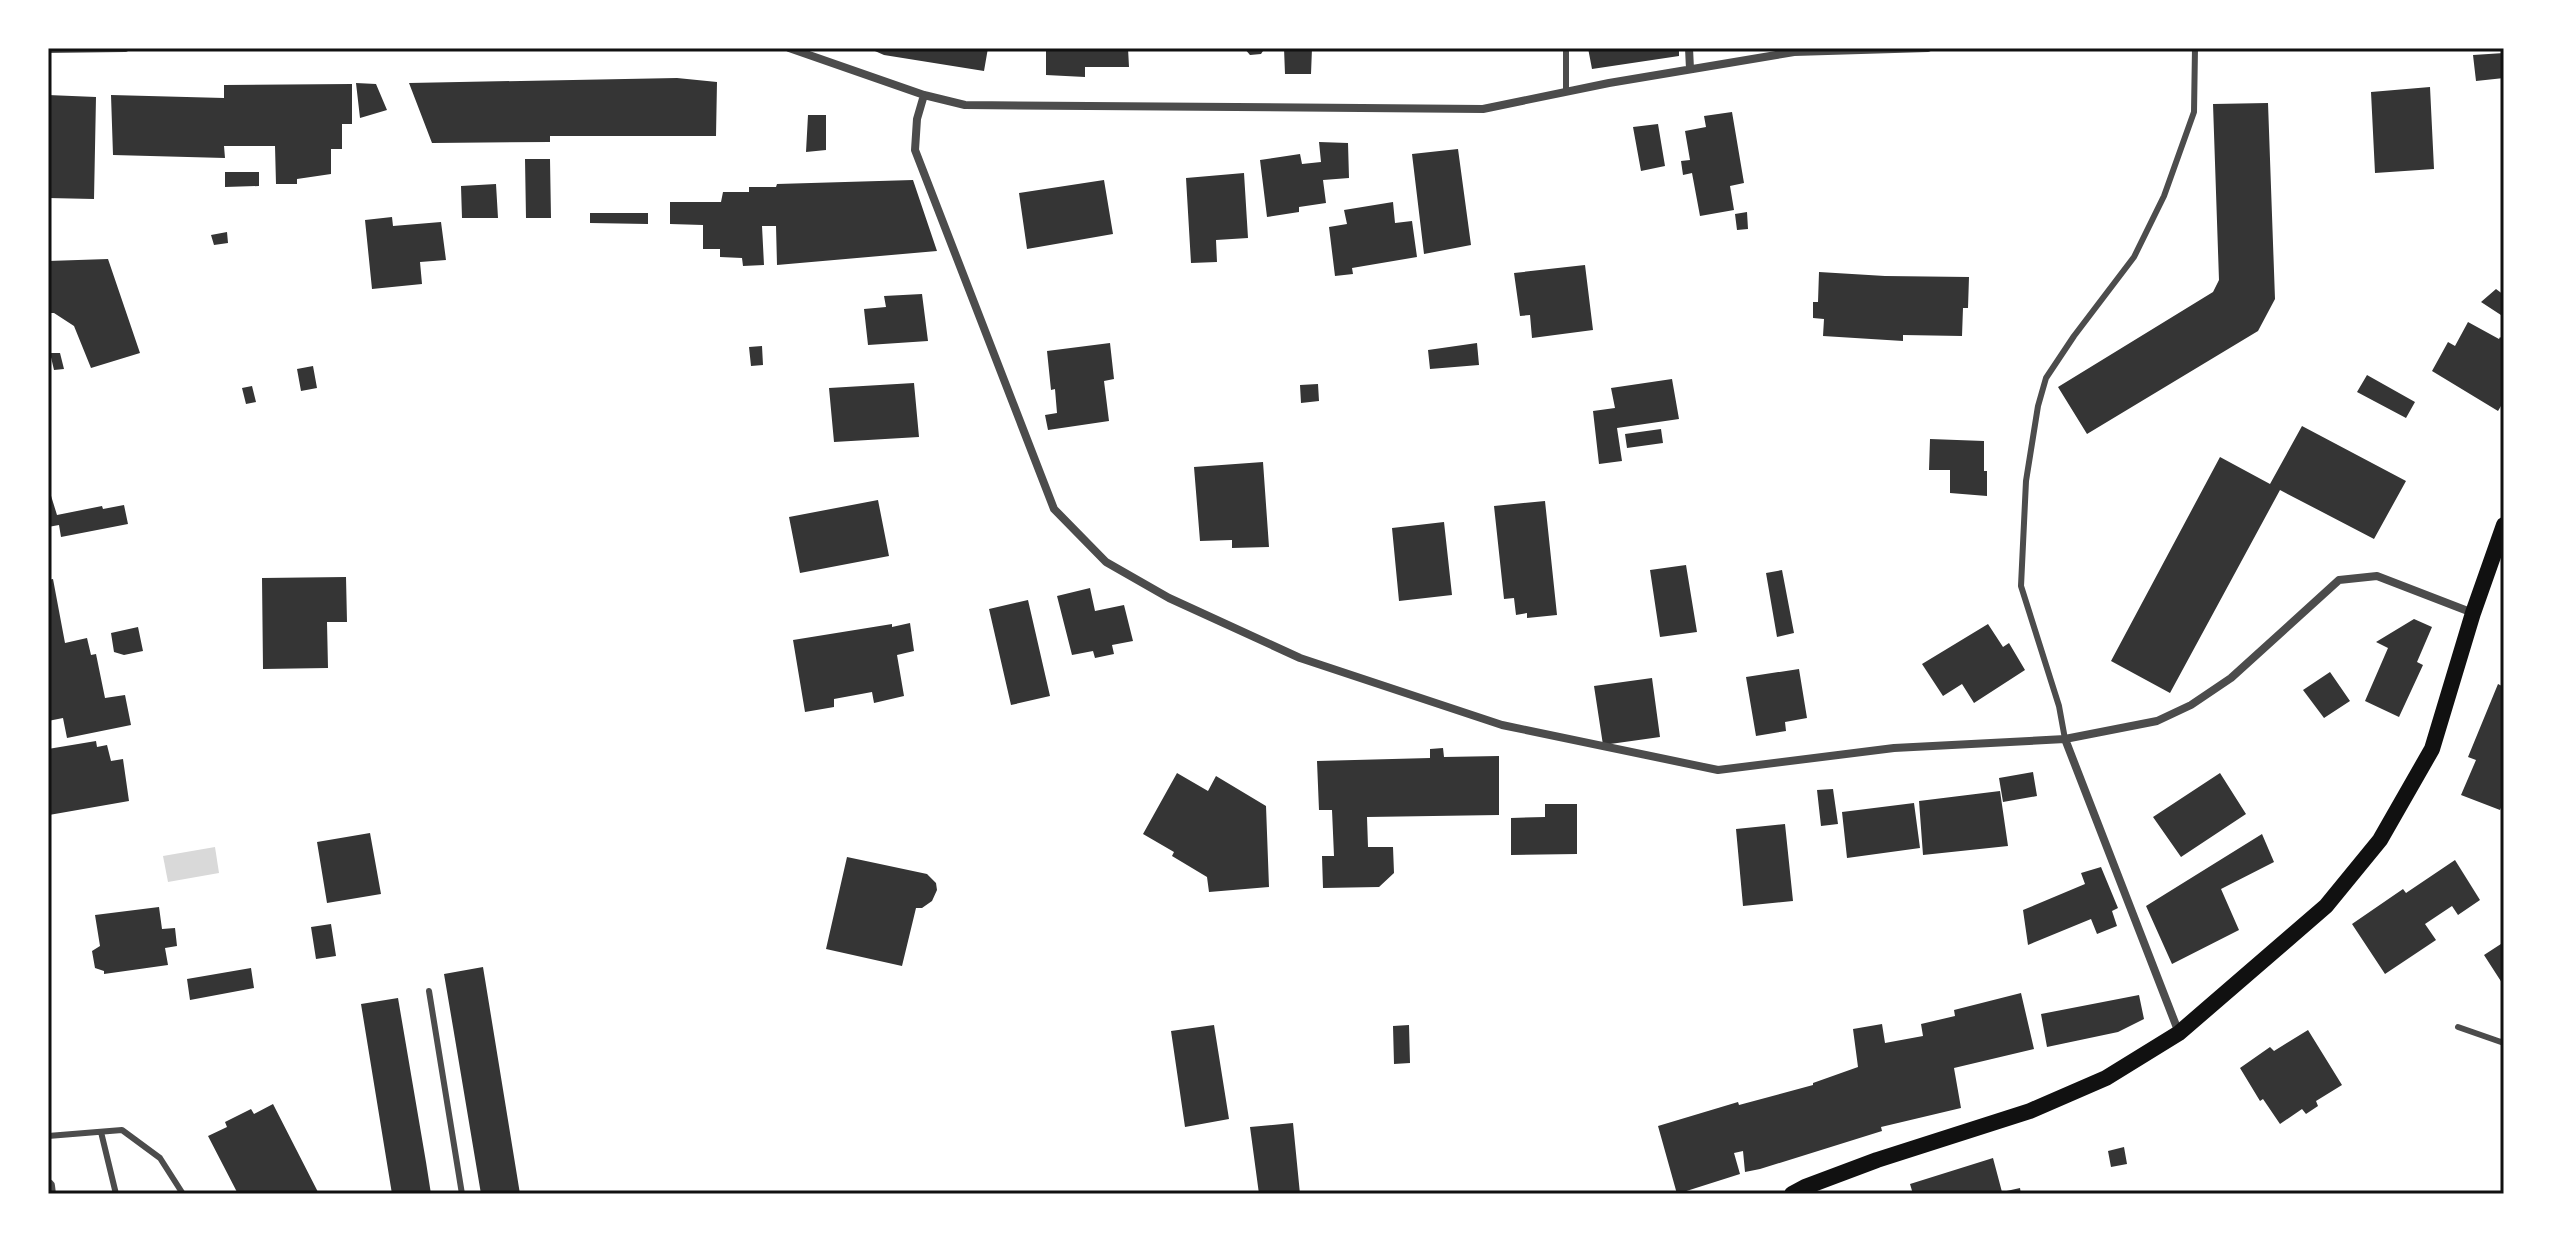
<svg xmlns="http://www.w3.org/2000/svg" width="2552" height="1242" font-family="'Times New Roman',serif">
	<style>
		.water { fill: #d9d9d9 }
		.building { fill: #353535 }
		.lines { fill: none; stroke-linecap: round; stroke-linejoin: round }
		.service { stroke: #4c4c4c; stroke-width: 6 }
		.minor { stroke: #4c4c4c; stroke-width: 8 }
		.tertiary { stroke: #4c4c4c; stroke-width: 14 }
		.secondary { stroke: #111; stroke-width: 16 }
		.neatline { fill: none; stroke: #111; stroke-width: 3 }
	</style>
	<rect width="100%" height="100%" fill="#fff"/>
	<path class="water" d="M215,847L219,873L168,882L163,856Z"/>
	<path class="building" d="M868,48H988L984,71L884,55Z
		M1046,48H1128L1129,67H1085V77L1046,75Z
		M1244,48H1265L1261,54L1250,55Z
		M1284,48H1312L1311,74H1285Z
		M1588,48H1679V56L1592,69Z
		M2504,53V78L2476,81L2473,55Z
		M677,78L717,82L716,136H550V142L432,143L409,83Z
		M356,83L376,84L387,110L360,118Z
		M352,84V124H342V149H331V174L297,179V184H276L275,146H224L225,158L113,155L111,95L224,98V85Z
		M2430,87L2434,169L2375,173L2371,92Z
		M48,95L96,97L94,199L48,198Z
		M2268,103L2275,299L2258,331L2087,434L2058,387L2213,292L2219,280L2213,104Z
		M1732,112L1744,183L1730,186L1734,210L1700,216L1692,173L1683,175L1681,161L1690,160L1685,131L1706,127L1704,116Z
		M808,115H826V150L806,152Z
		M1658,124L1665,166L1641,171L1633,127Z
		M1319,142L1348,143L1349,178L1323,180L1326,203L1299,207V212L1267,217L1260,160L1300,154L1302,164L1321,162Z
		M1458,149L1471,245L1424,254L1412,154Z
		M525,159H550L551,218H526Z
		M225,172H259V186L225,187Z
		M1244,173L1248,238L1216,240L1217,262L1191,263L1186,178Z
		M913,180L937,251L777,265L776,226H762L764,265L743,266L742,258L720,257V249H703V225L670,224V202H721L723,192H749V187H776L777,184Z
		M1104,180L1113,234L1027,249L1019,193Z
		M496,184L498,218H462L461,186Z
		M1393,202L1395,223L1412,221L1417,257L1352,268L1353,274L1335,276L1329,227L1347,224L1344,210Z
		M1747,212L1748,229L1737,230L1735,214Z
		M590,213H648V224L590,223Z
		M392,217L393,226L441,222L446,260L420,262L422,284L372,289L365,220Z
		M227,232L228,243L214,245L211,235Z
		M108,259L140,353L91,368L74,326L54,313H48V261Z
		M1585,265L1593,330L1532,338L1530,315L1520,316L1514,273Z
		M1819,272L1885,276L1969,277L1968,308H1963L1962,336L1903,335V341L1823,336L1824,319L1813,318V302H1818Z
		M2496,289L2504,295V317L2481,302Z
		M922,294L928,341L868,345L864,309L886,307L884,296Z
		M2468,322L2499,339L2500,337L2504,340V401L2498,411L2432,371L2448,342L2455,346Z
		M1110,343L1114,379L1104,381L1109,421L1048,430L1045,415L1057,413L1055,389L1051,390L1047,351Z
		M1477,343L1479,365L1430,369L1428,350Z
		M762,346L763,365L751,366L749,347Z
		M50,353H60L64,369L54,370Z
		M313,366L317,388L301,391L297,369Z
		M2367,375L2415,402L2406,418L2357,392Z
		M1672,379L1679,419L1617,428L1622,461L1599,464L1593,411L1615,408L1611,388Z
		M914,383L919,437L834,442L829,388Z
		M1318,384L1319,401L1301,403L1300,385Z
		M252,386L256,402L246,404L242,388Z
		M2302,426L2406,481L2374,539L2280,490L2170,693L2111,661L2220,457L2270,484Z
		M1661,429L1663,443L1627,448L1625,434Z
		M1930,439L1984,441V471H1987V496L1950,493V470H1929Z
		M1263,462L1269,547L1232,548V540L1200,541L1194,467Z
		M48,486L57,515L102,506L103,509L124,505L128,524L61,537L59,525L48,527Z
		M878,500L889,556L800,573L789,517Z
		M1545,501L1557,615L1527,618V613L1516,615L1514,598L1504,599L1494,506Z
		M1444,522L1452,595L1399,601L1392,528Z
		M1686,565L1697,632L1660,637L1650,570Z
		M1782,570L1794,633L1777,637L1766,573Z
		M346,577L347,622H327L328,668L263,669L262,578Z
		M53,579L65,643L87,638L91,655L96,654L105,698L125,695L131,725L67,738L63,718L48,721V580Z
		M1090,588L1095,611L1124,605L1133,641L1112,645L1114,654L1095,658L1093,651L1072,655L1057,596Z
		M1028,600L1050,696L1011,705L989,609Z
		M2414,619L2432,627L2417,662L2423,665L2399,717L2365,701L2388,648L2376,642Z
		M910,623L914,651L897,655L904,696L874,703L872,692L834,699V707L805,712L793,640L892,624V627Z
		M1988,624L2003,647L2009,643L2025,670L1974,703L1962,684L1943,696L1922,664Z
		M138,627L143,651L124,655L114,652L111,633Z
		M1799,669L1807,718L1785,722L1786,731L1756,736L1746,677Z
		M2330,672L2350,701L2324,718L2303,690Z
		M1652,678L1660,737L1603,745L1594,686Z
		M2498,684L2504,687V764L2502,770L2504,771V801L2500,810L2461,795L2476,760L2468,757Z
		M96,741L97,747L107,745L111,761L123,759L129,801L49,815L48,749Z
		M1443,748L1444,757L1499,756V815L1367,817L1368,847H1393L1394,873L1379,887L1323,888L1322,856H1334L1332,810H1319L1317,761L1430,758V749Z
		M2033,772L2037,796L2003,802L1999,778Z
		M1177,773L1208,791L1216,776L1266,806L1269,887L1209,892L1207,877L1172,856L1174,852L1143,834Z
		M2220,773L2246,814L2181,857L2153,817Z
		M1833,789L1838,824L1821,826L1817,790Z
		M2000,791L2008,846L1923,855L1919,801Z
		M1914,803L1920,848L1847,858L1842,812Z
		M1545,804H1577V854L1511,855V818L1545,817Z
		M1785,824L1793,901L1743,906L1736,829Z
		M370,833L381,894L327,903L317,842Z
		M2262,834L2274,862L2221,889L2239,930L2172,964L2146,906Z
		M847,857L927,874L936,883L937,890L932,901L922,908H916L902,966L826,949Z
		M2455,860L2480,900L2458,915L2452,906L2425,924L2436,940L2385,974L2352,924L2403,889L2406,893Z
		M2101,867L2118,908L2112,911L2117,926L2097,934L2091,919L2028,945L2023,910L2085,884L2081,873Z
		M159,907L162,929L175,928L177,946L165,948L168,965L104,974V971L95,968L92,951L100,946L95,915Z
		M331,924L336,956L316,959L311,927Z
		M2504,942V986L2484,955Z
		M483,967L492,1022L520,1194H481L453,1027L444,974Z
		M251,968L254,988L190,1000L187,979Z
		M2021,993L2034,1049L1954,1068L1961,1108L1881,1127L1882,1131L1760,1169L1745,1172L1743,1151L1734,1153L1740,1174L1677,1194L1658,1126L1738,1102L1739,1105L1813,1085V1083L1858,1067L1853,1029L1882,1024L1885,1043L1923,1036L1921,1024L1955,1016L1954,1010Z
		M2139,995L2144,1019L2118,1032L2047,1047L2041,1014Z
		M398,998L426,1162L431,1194H392L376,1096L361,1004Z
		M1214,1025L1229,1119L1185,1127L1171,1031Z
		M1409,1025L1410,1063L1394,1064L1393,1026Z
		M2308,1030L2342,1085L2316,1101L2318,1106L2306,1114L2302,1109L2280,1124L2263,1099L2260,1101L2240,1068L2270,1047L2274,1051Z
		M273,1104L319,1194H238L208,1136L227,1127L225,1122L251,1109L254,1114Z
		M1293,1123L1300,1194H1259L1250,1127Z
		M2124,1147L2127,1164L2111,1167L2108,1151Z
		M1993,1158L2002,1192L2020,1188L2021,1194H1913L1910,1184Z"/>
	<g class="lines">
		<path class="service" d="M1566,92V48
			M2065,739L2059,706L2021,586L2026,481L2038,406L2046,378L2074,336L2134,257L2164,196L2194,112L2195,48
			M429,991L462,1194
			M2458,1027L2501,1042L2504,1040
			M101,1132L116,1194
			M48,1136L122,1130L160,1158L183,1194"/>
		<path class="minor" d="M789,48L924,95L965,105L1483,109L1609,83L1794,52L1928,48
			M1689,48L1690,69
			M48,49L125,48
			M924,95L917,119L915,150L1054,509L1106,562L1169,598L1300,658L1502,725L1718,770L1894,748L2065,739L2179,1033
			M2065,739L2157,721L2191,705L2231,678L2339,580L2377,576L2473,613"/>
		<path class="tertiary" d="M48,1186L49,1194"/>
		<path class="secondary" d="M1792,1194L1805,1187L1877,1160L2030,1111L2106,1078L2179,1033L2326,906L2380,840L2432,749L2473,613L2504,525"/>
	</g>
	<rect width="2552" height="1242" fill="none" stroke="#ffffff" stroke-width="100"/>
	<rect x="50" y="50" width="2452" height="1142" class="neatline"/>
</svg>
